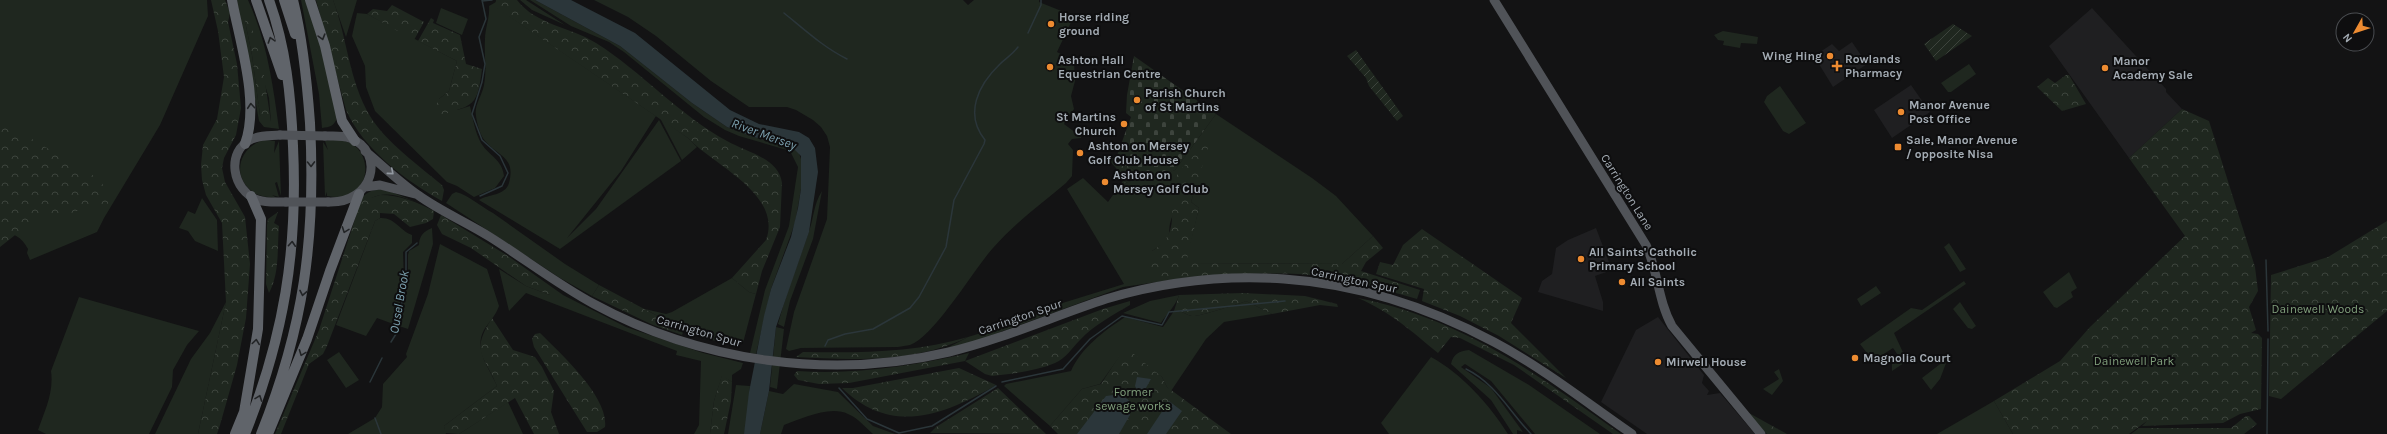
<svg xmlns="http://www.w3.org/2000/svg" width="2387" height="434" font-family="Karla,sans-serif">
	<style>
		.built { fill: #1f1f21 }
		.grass { fill: #1f271f; fill-rule: evenodd }
		.forest { fill: url(#forest-crowns) }
		.cemetery { fill: url(#cemetery-stones) }
		.garden { fill: url(#garden-furrows) }
		.water { fill: #2b363a }
		.lines { fill: none; stroke-linecap: round; stroke-linejoin: round }
		.stream { stroke: #2b363a; stroke-width: 1.5 }
		.primary { stroke: #505358; stroke-width: 9 }
		.highway { stroke: #60646a; stroke-width: 10 }
		.primary-bridge { stroke: #505358; stroke-width: 9 }
		.oneway { stroke: #222426 }
		.oneway2 { stroke: #939aa2 }
		.poi-dot { fill: #ed8b31; stroke: #0e0e0f; stroke-width: 1.5 }
		.labels { text-anchor: middle; dominant-baseline: central; stroke-width: 4; stroke-linejoin: round; paint-order: stroke }
		.poi-label { font-size: 12px; font-weight: bold; fill: #a4acb4; stroke: #0e0e0f; text-anchor: start }
		.street-label { font-size: 12px; fill: #a4acb4; stroke: #0e0e0f }
		.park-label { font-size: 12px; fill: #809f7c; stroke: #0e0e0f }
		.water-label { font-size: 13px; font-style: italic; fill: #7ca1af; stroke: #0e0e0f }
	</style>
	<defs>
		<pattern id="forest-crowns" width="20" height="18" patternUnits="userSpaceOnUse"><rect width="20" height="18" fill="#1f271f"/><path d="M2 6a3 3 0 1 1 6 0M12 15a3 3 0 1 1 6 0" fill="none" stroke="#3d443d"/></pattern>
		<pattern id="cemetery-stones" width="16" height="16" patternUnits="userSpaceOnUse"><rect width="16" height="16" fill="#1f271f"/><path d="M2 7V4a2 2 0 0 1 4 0v3zM10 15v-3a2 2 0 0 1 4 0v3z" fill="#3d443d"/></pattern>
		<pattern id="garden-furrows" width="10" height="10" patternUnits="userSpaceOnUse"><rect width="10" height="10" fill="#1f271f"/><path d="M-1 1l2-2M0 10L10 0M9 11l2-2" fill="none" stroke="#3d443d"/></pattern>
	</defs>
	<rect width="100%" height="100%" fill="#131314"/>
	<path class="built" d="M2092,8L2166,89V92L2182,109L2129,158L2049,46Z
		M1852,42L1867,64L1833,87L1814,56L1832,44L1839,51Z
		M1911,85L1930,112L1892,138L1874,110Z
		M1596,228L1612,270L1595,276L1603,302V311L1538,292L1542,281L1552,274L1556,248L1568,240Z
		M1658,317L1704,375L1702,383L1709,391L1707,395L1720,393L1755,434H1647L1601,402L1636,330Z"/>
	<path class="grass" d="M0,0H207L208,16L160,125L104,218L97,232L30,260L27,253L28,249C21,236 14,234 0,230Z
		M237,0H248C267,41 273,85 279,129L264,127L259,121ZM245,21L269,98L271,122L260,115L252,55Z
		M301,0H307L324,53L337,118C334,126 330,127 322,128L319,94Z
		M333,0H357L346,37Z
		M520,0H526L565,25L532,10Z
		M530,0H535L620,46L692,103L727,127L754,137L792,147L799,153L802,162L801,189L795,223L771,289L756,354L750,353L765,290L789,226L798,167L790,151L739,136L725,130L704,117L624,52L609,42L571,26Z
		M594,0H963L968,5L974,0H1039V2L1074,16L1057,52L1074,61L1075,81L1071,96L1074,109L1064,124L1076,133L1082,132L1081,138L1072,139L1068,144L1073,150L1072,176L1066,183C1041,204 1015,223 993,248C974,269 934,337 910,345C906,346 902,346 898,347L801,348L789,351L786,349L794,312L827,219L830,147L827,136L821,127L813,120L796,110L787,107H749L711,81L656,36L628,17Z
		M496,2V7L656,116L621,171L567,238L596,209L659,120L681,161L560,249L479,200C488,194 505,196 509,183C516,157 498,156 486,142C480,136 477,124 476,116C474,105 482,96 484,85C487,69 484,55 485,39C485,28 490,18 489,6Z
		M441,8L468,19L462,35L436,23Z
		M357,13L367,14L457,61L449,91L439,99L457,110L470,106C473,119 475,132 481,143C489,156 502,159 504,176L495,188L474,197L457,186L447,182L375,111L366,87L365,66L352,36Z
		M1723,31L1758,37L1757,44L1741,43L1740,48L1723,45L1724,41L1718,40L1714,35Z
		M1969,64L1976,74L1951,92H1948L1941,83Z
		M1780,86L1806,123L1789,134L1783,131L1764,102L1767,96Z
		M1216,114L1312,178L1336,196L1373,236L1342,264L1185,263L1199,208L1191,202L1196,185C1188,194 1178,204 1173,215C1164,234 1178,236 1152,251L1192,277L1123,287L976,341L945,349L968,337L1029,318L1056,305L1124,284L1067,189L1083,178L1108,202L1120,185L1141,177L1152,178L1175,170Z
		M660,118L688,138L697,147L682,160Z
		M265,140L275,141L274,153L279,141L281,196L277,182L275,183L279,197L272,195L277,198C269,197 260,197 253,192C230,176 240,145 265,140Z
		M325,141C378,129 379,207 327,196V192L325,197L323,142L328,150Z
		M384,189L421,204C394,194 380,187 356,209C363,194 367,190 384,189Z
		M822,191L813,239L790,301L784,327L778,324C786,293 798,264 808,234C814,219 813,205 822,191Z
		M456,192C469,195 481,207 493,213L565,264L599,285L592,296L560,278L446,203L452,194Z
		M202,198L217,220L218,251L195,241L188,231L179,228L188,211L195,214Z
		M380,218C395,217 399,230 412,235V243L403,252L404,281L396,325L377,318L366,336L336,325L375,221Z
		M432,228L433,244L408,329L399,326L408,279V255L409,251L419,245C419,236 424,231 432,228Z
		M1949,243L1966,269L1960,272L1944,247Z
		M440,244L487,269L499,306C496,315 489,322 484,330C473,350 490,369 497,386L444,426L446,434H348L375,418L382,407L383,384L407,357L406,354L428,294Z
		M499,269L526,286L550,295H563L626,327L703,353L743,363L741,369L732,375V382L722,376L714,401L710,434H694L699,425L701,361L676,355L677,351L526,293L509,311Z
		M2069,272L2077,288L2071,292L2073,297L2057,308L2054,307L2043,292Z
		M732,278L749,292L756,294L743,343L716,341L691,335L645,309L666,314L672,312Z
		M1964,281L1966,284L1894,333L1907,361L1892,371V364L1900,358L1893,348L1873,361L1860,344L1911,308L1922,310Z
		M1876,286L1881,293L1861,306L1857,299Z
		M1179,295C1176,306 1167,313 1161,323L1123,313L1150,301Z
		M79,297L199,331L187,345L173,370L172,387L149,434H46L38,430C45,410 54,392 51,371Z
		M1246,301L1272,314L1224,322L1206,339L1171,391L1167,387L1162,377L1123,352L1100,384L1082,389L1050,426L1004,386L1006,384L1071,371C1081,348 1104,331 1125,317L1163,327L1174,311C1182,310 1185,315 1192,316C1198,317 1239,304 1246,301Z
		M226,302L198,434H155L191,359L210,333Z
		M1960,302L1976,326L1972,329L1968,328L1953,309Z
		M776,327L784,329L777,389L770,387Z
		M1469,350L1529,385L1600,434H1535L1491,381L1465,364L1461,367L1491,388L1523,432L1517,430V434H1513L1491,400L1451,364C1453,354 1459,351 1469,350Z
		M339,352L359,380L346,388L327,360Z
		M1431,357C1462,374 1489,404 1508,434H1389L1381,423Z
		M1948,358L1940,379L1931,390L1922,378Z
		M1779,369L1783,381L1772,395L1763,389L1779,379L1774,372Z
		M794,384L838,392L873,426L895,434H873C865,427 858,418 848,414C830,405 801,419 784,425L781,434H760L769,391L783,394Z
		M736,385L750,386L746,429L744,434H728Z
		M1994,401L2013,434H1937Z
		M508,402L523,434H459Z"/>
	<path class="forest" d="M211,0H225L230,13L228,22L237,64L241,108L236,135L224,158L222,168L225,182L245,217L250,264L246,318L237,365L220,425L217,434H198L226,302L222,223L206,195L202,180L201,165L203,145L217,119L224,77L218,31Z
		M316,0H333C347,37 349,81 370,116C384,140 420,167 442,185L444,190L442,201C405,180 364,150 346,110Z
		M496,0H517C536,25 571,27 596,43C642,72 679,115 727,141C746,152 779,158 782,183L780,227L762,271L756,294L749,292L732,278L766,240C783,194 713,165 688,138L495,7Z
		M392,5L424,22L414,40L367,14L373,9L387,11Z
		M249,16L263,69L271,122L268,124L263,121L260,115L252,55L245,21Z
		M431,18L434,20L433,23L460,35L466,64L482,69C477,108 474,104 439,116H434L432,113L439,99L449,91L457,61L418,41Z
		M2066,75H2069L2086,104L2062,111L2037,87L2048,78L2055,83Z
		M2182,109L2209,121L2255,267L2258,291L2249,307L2256,330L2251,333L2258,334L2262,338L2261,409L2240,414L2223,423L2142,426L2147,421L2129,434H2013L1994,401L2060,361L2090,327L2185,236L2129,158Z
		M0,120L99,179L111,197L104,213L91,206L55,219L48,209L0,247Z
		M1211,138L1191,202L1199,208L1186,263L1342,264L1373,236L1383,248L1366,262L1361,271L1420,290L1417,299C1378,288 1339,276 1298,274C1249,272 1200,277 1152,279L1148,262L1152,251C1183,233 1167,208 1174,180C1176,173 1204,145 1211,138Z
		M1108,156L1132,168L1141,177L1120,185L1125,178L1107,158Z
		M380,195C400,195 417,202 434,211L433,219L426,223L410,227L394,214L380,213V218L375,221L327,346L323,354L309,364L281,434H275L319,330L356,216V209L364,200Z
		M278,212L274,223L279,226C277,247 280,273 269,293L266,284L267,225L268,219Z
		M441,215L508,256L563,295H550L526,286L471,248L442,234L437,225Z
		M2387,221V311L2281,399L2269,396L2271,275L2328,257Z
		M1422,229L1522,298L1511,323L1566,378L1499,336L1460,316L1422,301L1424,289L1376,274L1380,262L1393,265L1403,245Z
		M599,285L684,330L682,335L653,325L592,296Z
		M1243,293L1305,296L1337,304L1338,307L1320,305L1272,314L1246,301C1239,304 1198,317 1192,316C1185,315 1182,310 1174,311L1179,295Z
		M1358,298C1463,319 1536,374 1621,434H1613L1514,365L1460,338L1451,337L1438,353C1410,330 1392,313 1358,298Z
		M1130,301V305C1113,315 1094,325 1080,340C1072,348 1066,358 1055,363C1036,371 1012,374 992,376L985,374L965,361L849,383L819,384L798,380L794,375L797,371C855,375 913,366 969,353L965,361L1103,309Z
		M492,318L513,350L535,357L542,367L554,391L551,412L559,434H534L515,398L459,434L445,433L444,426L497,386C484,354 470,353 492,318Z
		M540,333C560,353 609,397 605,427L597,432H587L534,347L532,339L535,334Z
		M968,337C915,363 854,360 796,357L803,352C859,353 914,353 968,337Z
		M1129,350L1162,377L1167,387L1231,434H1058L1050,426L1082,389L1101,384L1122,352Z
		M959,368L996,385C940,418 889,434 842,388H853Z
		M722,375L732,382L731,401L724,434H710L714,401Z
		M998,388L1046,434L930,433L936,427Z
		M1749,413L1787,434H1767L1748,415Z
		M2246,416H2249L2257,424L2244,434H2131L2139,428H2231Z"/>
	<path class="cemetery" d="M1134,56L1216,114L1175,170L1162,176L1141,177L1132,168L1115,161L1131,117L1126,113L1127,95Z"/>
	<path class="garden" d="M1953,24L1972,36L1936,61L1924,44Z
		M1356,50L1403,116L1397,121L1369,86L1366,78L1347,56Z"/>
	<path class="water" d="M535,0H571L635,33L730,110L759,124L799,132L809,138L815,148L818,172L809,232L776,327L769,391L760,434H744L749,392L764,316L771,289L791,237L798,208L801,189V156L792,147L754,137L727,127L692,103L620,46Z
		M1137,377L1151,379L1142,395L1139,394L1135,386Z
		M1121,394L1132,403L1129,412L1130,415L1119,434H1077L1106,396Z
		M1169,401L1182,411L1166,434H1147Z"/>
	<g class="lines">
		<path class="stream" d="M482,1L492,0
			M784,13C805,30 823,47 847,59
			M1028,33L1041,5V0
			M480,196L502,186L508,173L500,156L482,140L472,114L482,82L485,64L479,37L486,19L482,0
			M2266,260L2268,331
			M391,342L396,334L406,281V252L417,243
			M825,346L828,340L845,334L873,329L910,308L919,297L946,247L954,200L984,144L985,140C964,114 978,85 1000,64C1006,58 1012,55 1018,47
			M1466,369C1495,383 1509,411 1531,434
			M370,382L382,358
			M1002,382L1063,369L1090,339L1122,316L1162,325L1169,312L1285,301
			M839,388L867,419L899,433L932,426L996,386
			M375,418L381,434
			M2267,434L2268,339"/>
		<path class="primary" d="M1494,0L1646,245C1658,271 1658,301 1672,326L1761,434
			M280,135C271,136 261,135 252,139C225,151 232,191 258,200C267,203 277,202 286,202
			M325,136C333,136 342,135 350,138C386,152 374,204 328,202
			M365,151C382,165 399,182 418,195C440,211 466,222 490,237C525,259 557,284 594,304C701,362 831,380 949,352C1003,339 1054,316 1106,299C1163,282 1225,275 1284,279C1357,284 1430,308 1494,342C1543,368 1587,403 1632,434
			M365,187L380,185L415,194"/>
		<path class="highway" d="M232,0C240,43 260,103 245,144
			M256,0L282,75
			M284,0L295,34
			M310,0L325,46L342,121L355,141
			M235,434L244,412L258,329L261,219L251,196
			M245,434C284,336 298,251 293,146C291,96 286,47 269,0
			M261,434C304,327 316,238 310,123C307,81 303,40 293,0
			M268,434L307,339L330,271L359,194"/>
		<path class="primary-bridge" d="M280,135L325,136
			M286,202H328"/>
	</g>
	<defs><path id="oneway-chevron" d="M-2-3.5L2.5 0L-2 3.5" fill="none" stroke-width="1.6" stroke-linecap="round" stroke-linejoin="round"/></defs>
	<g class="oneway">
		<use href="#oneway-chevron" transform="translate(322 37) rotate(74)"/>
		<use href="#oneway-chevron" transform="translate(271 40) rotate(-108)"/>
		<use href="#oneway-chevron" transform="translate(251 106) rotate(-95)"/>
		<use href="#oneway-chevron" transform="translate(311 164) rotate(89)"/>
		<use href="#oneway-chevron" transform="translate(345 230) rotate(110)"/>
		<use href="#oneway-chevron" transform="translate(292 244) rotate(-86)"/>
		<use href="#oneway-chevron" transform="translate(303 293) rotate(101)"/>
		<use href="#oneway-chevron" transform="translate(256 342) rotate(-82)"/>
		<use href="#oneway-chevron" transform="translate(302 353) rotate(111)"/>
		<use href="#oneway-chevron" transform="translate(259 398) rotate(-70)"/>
	</g>
	<use class="oneway2" href="#oneway-chevron" transform="translate(391 172) rotate(40)"/>
	<g class="poi-dot">
		<circle cx="1051" cy="24" r="4"/>
		<circle cx="1830" cy="56" r="4"/>
		<path d="M1835 60h4v4h4v4h-4v4h-4v-4h-4v-4h4z"/>
		<circle cx="1050" cy="67" r="4"/>
		<circle cx="2105" cy="68" r="4"/>
		<circle cx="1137" cy="100" r="4"/>
		<circle cx="1901" cy="112" r="4"/>
		<circle cx="1124" cy="124" r="4"/>
		<rect x="1894" y="143" width="8" height="8" rx="2"/>
		<circle cx="1080" cy="153" r="4"/>
		<circle cx="1105" cy="182" r="4"/>
		<circle cx="1581" cy="259" r="4"/>
		<circle cx="1622" cy="282" r="4"/>
		<circle cx="1855" cy="358" r="4"/>
		<circle cx="1658" cy="362" r="4"/>
	</g>
	<g class="labels">
		<g class="poi-label">
			<text x="1059" y="17">Horse riding<tspan x="1059" dy="14">ground</tspan></text>
			<text x="1822" y="56" text-anchor="end">Wing Hing</text>
			<text x="1845" y="59">Rowlands<tspan x="1845" dy="14">Pharmacy</tspan></text>
			<text x="1058" y="60">Ashton Hall<tspan x="1058" dy="14">Equestrian Centre</tspan></text>
			<text x="2113" y="61">Manor<tspan x="2113" dy="14">Academy Sale</tspan></text>
			<text x="1145" y="93">Parish Church<tspan x="1145" dy="14">of St Martins</tspan></text>
			<text x="1909" y="105">Manor Avenue<tspan x="1909" dy="14">Post Office</tspan></text>
			<text x="1116" y="117" text-anchor="end">St Martins<tspan x="1116" dy="14">Church</tspan></text>
			<text x="1906" y="140">Sale, Manor Avenue<tspan x="1906" dy="14">/ opposite Nisa</tspan></text>
			<text x="1088" y="146">Ashton on Mersey<tspan x="1088" dy="14">Golf Club House</tspan></text>
			<text x="1113" y="175">Ashton on<tspan x="1113" dy="14">Mersey Golf Club</tspan></text>
			<text x="1589" y="252">All Saints' Catholic<tspan x="1589" dy="14">Primary School</tspan></text>
			<text x="1630" y="282">All Saints</text>
			<text x="1863" y="358">Magnolia Court</text>
			<text x="1666" y="362">Mirwell House</text>
		</g>
		<g class="street-label">
			<text transform="translate(1627 192) rotate(58)">Carrington Lane</text>
			<text transform="translate(1354 280) rotate(12)">Carrington Spur</text>
			<text transform="translate(1020 317) rotate(-19)">Carrington Spur</text>
			<text transform="translate(699 331) rotate(16)">Carrington Spur</text>
		</g>
		<g class="park-label">
			<text x="2318" y="309">Dainewell Woods</text>
			<text x="2134" y="361">Dainewell Park</text>
			<text x="1133" y="392">Former<tspan x="1133" dy="14">sewage works</tspan></text>
		</g>
		<g class="water-label">
			<text transform="translate(764 134) rotate(20)">River Mersey</text>
			<text transform="translate(399 302) rotate(-80)">Ousel Brook</text>
		</g>
	</g>
	<g transform="translate(2355 32) rotate(231)"><circle r="19" fill="#0e0e0f" stroke="#4a4d51"/>
	<path d="M0-3L7 15L0 10L-7 15Z" fill="#ed8b31"/>
	<text y="-6" font-size="11" font-weight="bold" text-anchor="middle" fill="#a4acb4">N</text>
	</g>
</svg>
